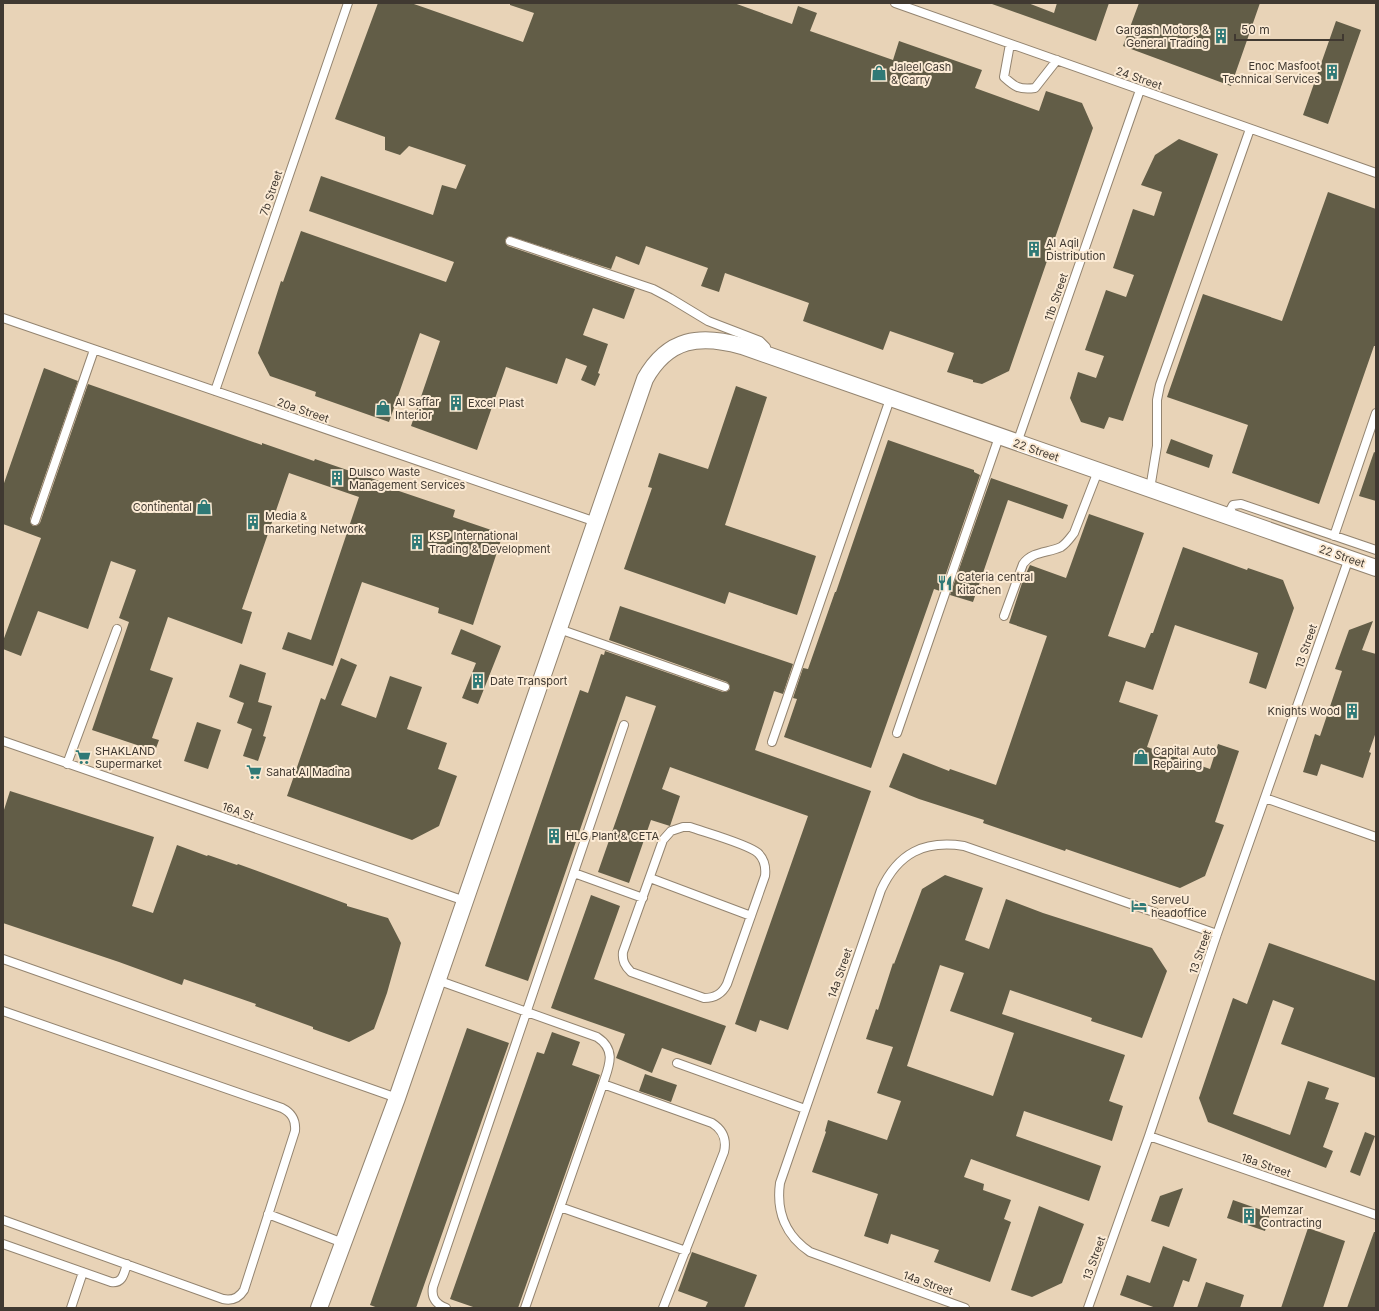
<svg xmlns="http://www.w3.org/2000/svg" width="1379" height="1311" font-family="Inter,sans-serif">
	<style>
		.built { fill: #e8d3b7 }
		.building { fill: #625d47; fill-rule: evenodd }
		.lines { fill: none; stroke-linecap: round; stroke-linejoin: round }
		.lane-casing { stroke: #938470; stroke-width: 10 }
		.street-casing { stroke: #938470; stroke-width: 18 }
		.lane { stroke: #fff; stroke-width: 8 }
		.street { stroke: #fff; stroke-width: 16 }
		.labels { text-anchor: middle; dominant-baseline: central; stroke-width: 4; stroke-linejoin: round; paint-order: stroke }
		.poi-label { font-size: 11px; fill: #403931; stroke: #fcebd5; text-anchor: start }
		.street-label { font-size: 11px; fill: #403931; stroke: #fcebd5 }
	</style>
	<rect width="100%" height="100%" fill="#efdec8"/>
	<path class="built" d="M3,3H1376V1308H3Z"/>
	<path class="building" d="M378,3H411L523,42L534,13L510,5V3H734L792,24L798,6L817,13L810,31L893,60L899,41L982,70L975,88L1039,111L1046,91L1082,103L1093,128L1009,371L982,384L973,382V380L947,372L954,353L890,331L883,350L803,321L809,303L725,273L719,292L701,286L708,268L646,246L639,265L616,256L611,269L509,236L505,240L506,244L508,246L635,289L624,319L593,308L583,335L608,344L598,373L600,374L595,386L581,380L587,366L566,358L557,384L506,367L477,450L411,426L440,341L420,333L389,422L315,396L316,392L270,376L258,353L281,281L283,282L301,231L446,282L454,262L309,211L321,176L433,215L442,185L456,189L466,165L409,146L400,155L385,150V137L335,119Z
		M992,3H1028L1054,13L1057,3H1109L1096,41L992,4Z
		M1139,3H1260L1231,86L1123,46Z
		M1336,21L1361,30L1328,124L1303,115Z
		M1179,139L1218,154L1123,421L1109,417L1104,429L1081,422L1070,398L1078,372L1096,378L1104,356L1085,350L1106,290L1126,297L1134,275L1113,268L1133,209L1154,216L1162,192L1141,185L1155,155Z
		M1328,192L1376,209V346H1374L1319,504L1232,473L1248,425L1167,397L1203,294L1282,321Z
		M44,368L78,381L30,519V522L33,526H36L40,523L88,384L262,445V443L314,461L315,459L394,486L393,489L455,510L453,517L503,534L473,625L438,613L439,608L362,582L333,666L282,649L288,632L311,640L359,497L289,473L242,609L252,612L242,644L168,617L150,670L173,678L152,738L159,740L155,751L92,730L129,622L119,618L136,570L111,561L88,629L38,611L21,656L3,649V641L41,538L3,524V486Z
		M736,386L767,397L725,525L816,556L797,615L729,592L725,604L624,569L652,488L648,487L659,453L708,469Z
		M1171,439L1213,455L1209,468L1166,453Z
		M888,440L974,470V472L980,475L940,591L934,589L871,768L784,737L797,699L793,698L803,668L808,669L835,592H836Z
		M1374,452L1376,453V501L1359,496Z
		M991,478L1068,505L1063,519L1008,500L973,602L950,595Z
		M1089,514L1144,533L1108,636L1145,648L1151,633H1153L1183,547L1247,570L1248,568L1283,580L1294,608L1266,689L1249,683L1258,653L1175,625L1153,690L1126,681L1119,702L1158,715L1147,747L1210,769L1218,744L1239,751L1215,822L1224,825L1205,876L1180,888L1066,849L1065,851L983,823L984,820L919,799L889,787L903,753L949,771L950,769L996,785L1047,636L1009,623L1023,580L1030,565L1066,578Z
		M620,606L793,664L783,694L774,691L755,750L871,791L788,1030L760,1020L756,1032L735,1024L808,816L670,767L662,789L680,796L670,826L651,820L629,883L598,872L656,706L626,696L528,981L485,966L580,690L588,693L601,654L604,655L605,651L723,692H726L730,689V686L727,682L609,640Z
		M1373,621L1362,650L1376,654V732L1369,752L1371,753L1363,778L1321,764L1317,776L1303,772L1315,734L1320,736L1342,671L1335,669L1349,630Z
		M461,629L501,646L478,704L462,698L476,663L451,654Z
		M341,658L357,665L341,705L376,718L390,676L422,687L407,729L447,743L438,769L457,776L439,826L412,840L287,796L321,698L325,700Z
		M240,664L266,673L258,702L272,706L263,736L266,737L258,761L243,756L252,729L237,723L244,703L229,697Z
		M197,722L221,730L208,769L184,761Z
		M10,791L154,837L132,906L153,913L177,845L207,856L208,855L237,865L238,864L347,904V906L388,918L401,943L387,993L374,1029L349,1042L313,1029V1027L255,1006L256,1004L184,979L182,985L119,962L3,923V813Z
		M945,875L983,888L965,940L989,949L1006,899L1043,913L1152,948L1167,971L1142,1038L1091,1021L1092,1018L1010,990L1002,1014L1125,1055L1109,1101L1123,1106L1112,1141L1024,1111L1016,1136L1101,1166L1089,1201L971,1159L964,1177L984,1184L983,1190L1011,1200L1004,1219L1011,1222L990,1282L934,1262L939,1250L891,1234L888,1244L864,1236L878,1194L812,1172L826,1132L825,1131L828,1120L887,1140L901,1101L877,1093L893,1047L866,1039L876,1009L878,1010L893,963L894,964L922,889ZM940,965L964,973L950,1011L1014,1033L993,1096L907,1066Z
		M591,895L620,906L594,979L726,1026L711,1065L662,1048L652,1073L616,1058L625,1034L551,1008Z
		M1269,943L1376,981V1078L1281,1044L1294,1008L1273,1000L1233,1114L1290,1135L1308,1081L1329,1088L1325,1099L1339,1103L1323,1147L1333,1151L1326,1168L1208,1122L1199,1098L1233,998L1247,1004Z
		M467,1028L509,1043L416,1308H378L370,1305Z
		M552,1032L580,1042L572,1065L600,1075L518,1308H476L450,1299L537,1052L544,1054Z
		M645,1074L677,1085L671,1102L639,1091Z
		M1365,1132L1375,1136L1360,1176L1350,1172Z
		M1183,1188L1169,1227L1151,1221L1160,1196Z
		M1233,1200L1270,1213L1265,1231L1227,1218Z
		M1039,1206L1084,1224L1062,1283L1032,1297L1011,1290Z
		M1308,1228L1345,1241L1323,1308H1281Z
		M1374,1232H1376V1308H1347Z
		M1163,1246L1197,1259L1189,1282L1183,1280L1173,1308H1156L1120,1295L1127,1275L1150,1283Z
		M692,1252L757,1275L744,1308H705L708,1302L678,1291Z
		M1206,1282L1244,1295L1240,1308H1197Z"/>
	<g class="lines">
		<defs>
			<path id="lane" d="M895,3L1376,173
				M1010,44L1004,77C1015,87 1019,90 1035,88L1057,60
				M510,241L653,289L670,298L708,321L760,341L766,347L767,354
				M3,318L596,522
				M215,391L348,3
				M1017,443L1140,90
				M1150,489L1157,446V400L1160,385L1250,129
				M1227,516L1233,505L1241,504L1376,550
				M35,521L94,350
				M1334,536L1376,413
				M1004,616L1023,564C1032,551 1048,553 1061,547C1067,543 1070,538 1074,533L1098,471
				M559,629L725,687
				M897,733L999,437
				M3,741L465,901
				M772,742L890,399
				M67,764L117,629
				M1265,798L1376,837
				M683,827H690C704,832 748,844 758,853C764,859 766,868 765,876L727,984C722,994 715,998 704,998L631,972C625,966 622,961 623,952L663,840L671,831Z
				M574,873L643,898
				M650,878L751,916
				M3,959L397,1098
				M437,980L597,1037C617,1050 609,1066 603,1084L525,1308
				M3,1011L282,1108C292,1113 296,1120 295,1131L244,1290C239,1298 232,1301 223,1299L3,1220
				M677,1063L805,1109
				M603,1084L712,1123C723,1130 727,1139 724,1152L663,1308
				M1149,1136L1376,1215
				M560,1207L686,1251
				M268,1214L343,1243
				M3,1244L111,1282C123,1284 124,1273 127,1264
				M71,1308L83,1272
				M446,1308C436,1304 431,1298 433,1287L624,725
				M965,1308L810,1252C786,1236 776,1212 780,1183L881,890C898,853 924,840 964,846L1217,934
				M1088,1308L1149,1136L1217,934L1349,558"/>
			<path id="street" d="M319,1308L397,1098L645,379C668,338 700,334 742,346L1376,568"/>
		</defs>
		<use href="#lane" class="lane-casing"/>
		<use href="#street" class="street-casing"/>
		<use href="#lane" class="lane"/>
		<use href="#street" class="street"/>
	</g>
	<defs>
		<symbol id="building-bare" viewBox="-9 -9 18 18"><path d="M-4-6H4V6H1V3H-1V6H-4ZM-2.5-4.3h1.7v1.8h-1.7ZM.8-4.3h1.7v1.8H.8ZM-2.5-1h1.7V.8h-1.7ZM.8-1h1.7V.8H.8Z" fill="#2f7976" stroke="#fcebd5" stroke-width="2.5" paint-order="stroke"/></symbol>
		<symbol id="shop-bare" viewBox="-9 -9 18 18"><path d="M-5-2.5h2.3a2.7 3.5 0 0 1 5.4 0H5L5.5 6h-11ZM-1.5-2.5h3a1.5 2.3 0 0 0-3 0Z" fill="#2f7976" stroke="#fcebd5" stroke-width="2.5" paint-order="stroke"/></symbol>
		<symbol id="restaurant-bare" viewBox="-9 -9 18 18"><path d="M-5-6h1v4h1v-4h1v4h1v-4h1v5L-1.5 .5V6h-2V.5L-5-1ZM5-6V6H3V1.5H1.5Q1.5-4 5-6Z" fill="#2f7976" stroke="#fcebd5" stroke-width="2.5" paint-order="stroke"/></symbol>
		<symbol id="supermarket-bare" viewBox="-9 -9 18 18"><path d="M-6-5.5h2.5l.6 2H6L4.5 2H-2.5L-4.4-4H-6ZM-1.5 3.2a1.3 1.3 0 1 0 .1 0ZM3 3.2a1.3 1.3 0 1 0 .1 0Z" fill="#2f7976" stroke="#fcebd5" stroke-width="2.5" paint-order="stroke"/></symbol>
		<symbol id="hotel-bare" viewBox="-9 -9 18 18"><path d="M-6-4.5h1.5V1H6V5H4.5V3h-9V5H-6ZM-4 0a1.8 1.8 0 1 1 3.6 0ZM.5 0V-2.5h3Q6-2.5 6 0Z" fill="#2f7976" stroke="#fcebd5" stroke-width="2.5" paint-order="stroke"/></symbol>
	</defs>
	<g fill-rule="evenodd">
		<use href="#building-bare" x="1210" y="25" width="22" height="22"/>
		<use href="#building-bare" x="1321" y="61" width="22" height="22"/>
		<use href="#shop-bare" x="868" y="62" width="22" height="22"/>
		<use href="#building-bare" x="1023" y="238" width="22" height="22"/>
		<use href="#building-bare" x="445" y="392" width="22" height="22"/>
		<use href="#shop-bare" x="372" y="397" width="22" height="22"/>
		<use href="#building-bare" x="326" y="467" width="22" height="22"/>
		<use href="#shop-bare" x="193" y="496" width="22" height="22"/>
		<use href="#building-bare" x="242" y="511" width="22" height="22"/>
		<use href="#building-bare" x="406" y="531" width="22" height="22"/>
		<use href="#restaurant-bare" x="934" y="572" width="22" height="22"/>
		<use href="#building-bare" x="467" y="670" width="22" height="22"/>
		<use href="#building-bare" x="1341" y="700" width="22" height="22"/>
		<use href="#supermarket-bare" x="72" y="746" width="22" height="22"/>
		<use href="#shop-bare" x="1130" y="746" width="22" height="22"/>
		<use href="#supermarket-bare" x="243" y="761" width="22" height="22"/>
		<use href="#building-bare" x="543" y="825" width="22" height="22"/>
		<use href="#hotel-bare" x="1128" y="895" width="22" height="22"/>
		<use href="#building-bare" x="1238" y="1205" width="22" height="22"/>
	</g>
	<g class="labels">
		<g class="poi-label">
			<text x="1209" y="30" text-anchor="end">Gargash Motors &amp;<tspan x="1209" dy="13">General Trading</tspan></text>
			<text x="1320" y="66" text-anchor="end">Enoc Masfoot<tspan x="1320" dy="13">Technical Services</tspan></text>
			<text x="891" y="67">Jaleel Cash<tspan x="891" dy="13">&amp; Carry</tspan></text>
			<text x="1046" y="243">Al Aqil<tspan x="1046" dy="13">Distribution</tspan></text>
			<text x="395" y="402">Al Saffar<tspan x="395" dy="13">Interior</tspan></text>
			<text x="468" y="403">Excel Plast</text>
			<text x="349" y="472">Dulsco Waste<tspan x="349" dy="13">Management Services</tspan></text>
			<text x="192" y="507" text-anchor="end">Continental</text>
			<text x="265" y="516">Media &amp;<tspan x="265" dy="13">marketing Network</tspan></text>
			<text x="429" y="536">KSP International<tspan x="429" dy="13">Trading &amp; Development</tspan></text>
			<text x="957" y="577">Cateria central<tspan x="957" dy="13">kitachen</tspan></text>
			<text x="490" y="681">Date Transport</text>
			<text x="1340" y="711" text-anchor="end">Knights Wood</text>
			<text x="95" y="751">SHAKLAND<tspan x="95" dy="13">Supermarket</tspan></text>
			<text x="1153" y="751">Capital Auto<tspan x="1153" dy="13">Repairing</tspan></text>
			<text x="266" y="772">Sahat Al Madina</text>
			<text x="566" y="836">HLG Plant &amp; CETA</text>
			<text x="1151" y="900">ServeU<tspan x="1151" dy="13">headoffice</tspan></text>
			<text x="1261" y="1210">Memzar<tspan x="1261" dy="13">Contracting</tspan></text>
		</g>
		<g class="street-label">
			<text transform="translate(1139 78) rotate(19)">24 Street</text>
			<text transform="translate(271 193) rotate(-71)">7b Street</text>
			<text transform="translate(1056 297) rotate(-71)">11b Street</text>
			<text transform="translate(303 410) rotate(19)">20a Street</text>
			<text transform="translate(1036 450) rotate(19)">22 Street</text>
			<text transform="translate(1342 556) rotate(19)">22 Street</text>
			<text transform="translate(1306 646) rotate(-71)">13 Street</text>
			<text transform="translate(238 811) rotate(19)">16A St</text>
			<text transform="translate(1200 952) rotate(-71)">13 Street</text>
			<text transform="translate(840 973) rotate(-71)">14a Street</text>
			<text transform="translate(1266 1165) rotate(19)">18a Street</text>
			<text transform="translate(1094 1258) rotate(-70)">13 Street</text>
			<text transform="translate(928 1283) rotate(19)">14a Street</text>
		</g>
	</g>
	<rect width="1379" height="1311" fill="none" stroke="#403931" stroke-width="8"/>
	<path d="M1235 34v6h108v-6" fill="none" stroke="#403931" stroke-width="2"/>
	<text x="1241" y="34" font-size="12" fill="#403931" stroke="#fcebd5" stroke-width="3" paint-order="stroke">50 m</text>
</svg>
